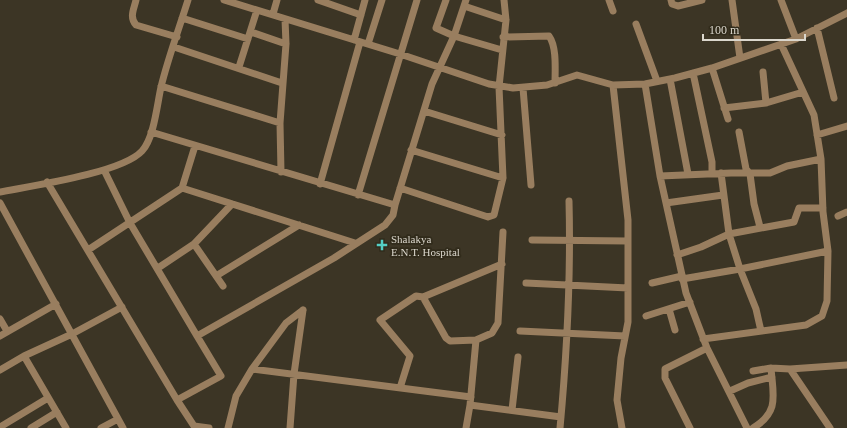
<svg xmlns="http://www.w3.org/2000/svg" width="847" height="428" font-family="'Times New Roman',serif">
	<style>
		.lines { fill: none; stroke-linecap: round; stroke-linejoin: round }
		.minor { stroke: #997e5f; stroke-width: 7 }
		.poi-dot { fill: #55cec4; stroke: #312b1b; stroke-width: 1.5 }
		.labels { text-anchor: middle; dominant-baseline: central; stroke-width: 3.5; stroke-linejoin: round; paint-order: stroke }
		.poi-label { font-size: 11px; fill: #dbd7cd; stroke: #312b1b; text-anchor: start }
	</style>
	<rect width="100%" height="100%" fill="#3c3525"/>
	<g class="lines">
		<path class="minor" d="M136,0C134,9 129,17 136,25L177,37
			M224,0L400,54L489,84L513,88L547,85L577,75L613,85L645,84L675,78L712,68L796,39L847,13
			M318,0L361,15
			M446,0L436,28L454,36L502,50
			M609,0L613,11
			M671,0L672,4L678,6L702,0
			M732,0L740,58
			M781,0L796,39
			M464,6L506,20
			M273,14L277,0
			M182,18L248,39
			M636,24L657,81
			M817,28L834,98
			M251,32L286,44
			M503,37L549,36C557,47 555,70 555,83
			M354,40L365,0
			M368,44L382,0
			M174,47L282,83
			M239,67L257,10
			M712,68L728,119
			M763,72L766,103
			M693,73L712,162V173
			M670,79L688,174
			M645,84L660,176L686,293L707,348L747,428
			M613,85L628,220V322L621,358L617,400L622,428
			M161,86L280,123
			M523,88L531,185
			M724,108L766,103L803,92
			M424,111L502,135
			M151,132L395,205L432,84L454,36L466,0
			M739,132L746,169L750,174L754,204L760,227
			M817,135L847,126
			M195,146L182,188L355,243
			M411,150L503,178
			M104,170L130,223L197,336
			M281,172L280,123L286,44L285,19
			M660,176L731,173H770L787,166L821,159
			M47,182L177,400
			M320,184L360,42
			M400,188L488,217L494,215L503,178L499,87L506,20L504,0
			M0,192C31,186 122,173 142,151C154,138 157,105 161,87C168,58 179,29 188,0
			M358,195L417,0
			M0,203L123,428
			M666,203L723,195
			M838,216L847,212
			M532,240L628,241
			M194,244L223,286
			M88,250L182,188
			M677,255L701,247L729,234L794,222L799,208H823
			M158,268L194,244L232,204
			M216,276L299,225
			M682,279L740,269L729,234L721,173
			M526,283L628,288
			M652,283L682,276
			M423,297L446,338L450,341L476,340
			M669,309L675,330
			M646,316L690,302
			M0,319L7,331
			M520,331L625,336
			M761,331L756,309L740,269L828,251
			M0,336L56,304
			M703,339L806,325L822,316L827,301L828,251L823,212L821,159L814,115L781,44
			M24,356L66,428
			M252,369L286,323L303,310
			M0,370L24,356L72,334L122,307
			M753,371L771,368L790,369
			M400,388L410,356L380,320L416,296L423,297L502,264
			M730,391L748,383L772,377
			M470,405L476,340L492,333L498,323L503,232
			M512,410L518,357
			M0,427L48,398
			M31,428L57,412
			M101,428L118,419
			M209,428L194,426L177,400L221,376L197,336L334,258L385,225L393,215L395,205
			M228,428L236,396L252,369L471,397
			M290,428L294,374L303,310
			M466,428L470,405L561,417
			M560,428C567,352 571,277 569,201
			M690,428L665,378V369L707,348
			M753,428C780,412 773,395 771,368
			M830,428L790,369L847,365"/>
	</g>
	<path class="poi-dot" d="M380 239h4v4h4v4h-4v4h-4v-4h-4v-4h4z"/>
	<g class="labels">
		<g class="poi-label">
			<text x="391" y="239">Shalakya<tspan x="391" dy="13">E.N.T. Hospital</tspan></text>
		</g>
	</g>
	<path d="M703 34v6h102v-6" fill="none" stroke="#dbd7cd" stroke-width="2"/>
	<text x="709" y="34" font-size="12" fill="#dbd7cd" stroke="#312b1b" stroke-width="3" paint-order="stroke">100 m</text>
</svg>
